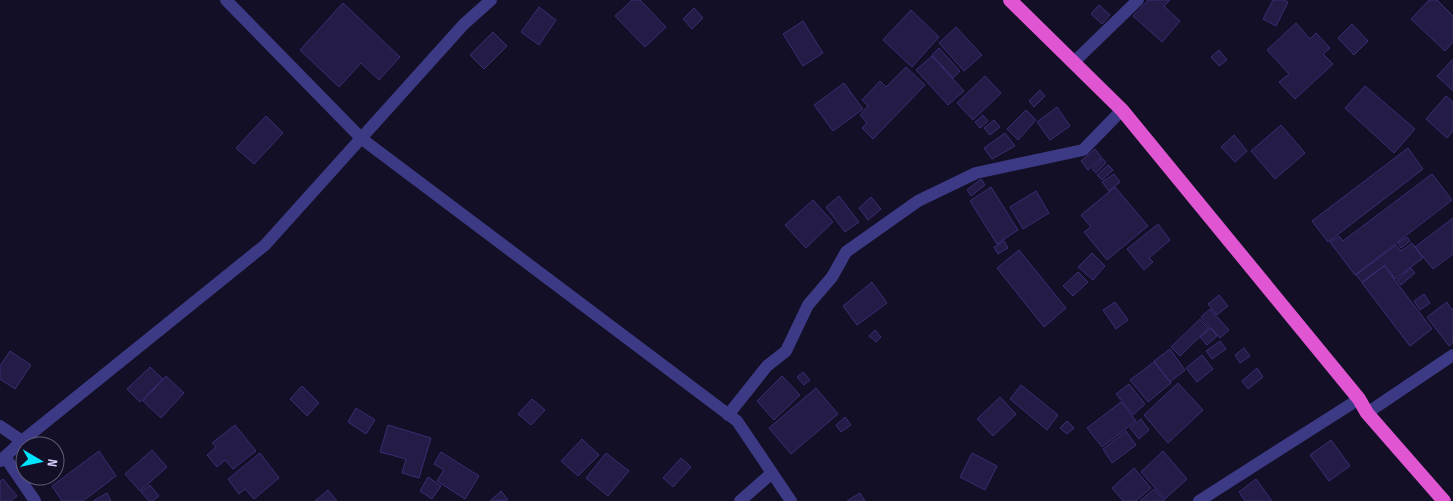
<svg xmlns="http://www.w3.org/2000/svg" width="1453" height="501" font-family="'Sofia Sans Condensed',sans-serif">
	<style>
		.building { fill: #241b47; stroke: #3b2d73 }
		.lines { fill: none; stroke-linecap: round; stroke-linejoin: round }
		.minor { stroke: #3d3a85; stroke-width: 12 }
		.trunk { stroke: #e055d1; stroke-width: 14 }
	</style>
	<rect width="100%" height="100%" fill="#130f26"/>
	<path class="building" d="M632,0H640L666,27L645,47L615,16Z
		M1148,0H1170L1164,6L1180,21L1162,42L1133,16Z
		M1273,0H1284L1288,2L1276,26L1263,19Z
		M1429,0H1437L1453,16V42L1445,51L1411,19Z
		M343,3L400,57L379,80L361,63L339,87L300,50Z
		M1099,5L1110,15L1102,24L1091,14Z
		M539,7L556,20L539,45L521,32Z
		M694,8L703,18L692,29L683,19Z
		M911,10L939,37L912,67L883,40Z
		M803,21L823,53L803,66L783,34Z
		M1296,23L1310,39L1316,33L1330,48L1323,54L1333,64L1295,99L1279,82L1289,74L1267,50Z
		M1352,24L1368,41L1354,55L1338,38Z
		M956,27L982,55L964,71L939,43Z
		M493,32L507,46L484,69L470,55Z
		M939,48L960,71L953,78L932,55Z
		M1219,50L1227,60L1219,66L1211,57Z
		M932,56L964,91L948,105L916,70Z
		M1453,59V91L1437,76Z
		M906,67L925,85L873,139L862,128L867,123L860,115L868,106L862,100L880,81L886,87Z
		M985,76L1001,93L973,120L957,103Z
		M844,83L863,109L833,131L814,105Z
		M1365,86L1415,129L1394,153L1345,108Z
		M1040,90L1045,96L1034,107L1029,101Z
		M1446,96L1453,102V131L1447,138L1426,119Z
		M1057,107L1070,126L1050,140L1037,122Z
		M1026,110L1036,120L1018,140L1007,129Z
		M983,115L988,121L980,128L975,122Z
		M266,116L283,133L254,164L236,148Z
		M994,120L1000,127L990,135L984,128Z
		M1281,125L1305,153L1275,179L1251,151Z
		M1005,133L1015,146L992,159L984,148Z
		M1234,135L1247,151L1235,162L1221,147Z
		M1408,148L1423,169L1328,242L1312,221Z
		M1095,149L1102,158L1088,170L1081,161Z
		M1103,159L1106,163L1096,173L1092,169Z
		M1108,165L1113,170L1102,180L1097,175Z
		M1114,174L1120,182L1109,191L1102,182Z
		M1432,174L1452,200L1355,275L1330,242L1339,236L1343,241Z
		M981,179L985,185L971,196L967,190Z
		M991,187L1018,230L997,244L970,201Z
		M1115,187L1148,226L1107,260L1084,232L1091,227L1081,215Z
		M1036,191L1049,213L1023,229L1010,207Z
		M839,196L859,222L845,232L826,207Z
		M871,197L881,209L868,220L859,208Z
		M813,200L833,222L806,248L785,225Z
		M1453,218V254L1433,269L1415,247Z
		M1158,224L1170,240L1149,258L1153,262L1144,270L1127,249Z
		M1407,237L1410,241L1401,248L1398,243Z
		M1004,241L1008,248L998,254L994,247Z
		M1412,243L1423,258L1395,279L1385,265L1362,282L1356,275L1396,245L1401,251Z
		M1019,250L1066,308L1044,327L997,268Z
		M1092,253L1105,266L1093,280L1078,267Z
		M1384,266L1432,329L1410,346L1362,283Z
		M1411,268L1415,273L1401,285L1397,280Z
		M1078,272L1088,282L1073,296L1063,286Z
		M872,282L887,303L857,325L843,306Z
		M1424,294L1430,303L1420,310L1414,301Z
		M1219,295L1228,306L1217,315L1208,304Z
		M1115,302L1128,320L1116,329L1103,310Z
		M1447,302L1451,309L1453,308V343L1449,346L1427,317Z
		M1210,309L1229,330L1220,338L1201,317Z
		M1200,319L1209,328L1180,356L1171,347Z
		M1211,328L1217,336L1207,345L1200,337Z
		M875,330L881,337L876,342L869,336Z
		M1220,341L1226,349L1212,359L1206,351Z
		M1244,348L1250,356L1240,363L1235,355Z
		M1170,349L1185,370L1170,382L1154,361Z
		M10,351L31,365L15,389L0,379V366Z
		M1202,355L1213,369L1197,382L1186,368Z
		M1154,362L1171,383L1148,402L1130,380Z
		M150,367L163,379L140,402L127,389Z
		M1257,368L1263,377L1248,389L1242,381Z
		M803,372L810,380L804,385L797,377Z
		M166,376L184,393L161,418L143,401Z
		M782,376L800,395L774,420L757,401Z
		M1178,383L1203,410L1168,443L1144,415Z
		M1129,384L1145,404L1133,415L1116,394Z
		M1021,385L1058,415L1047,430L1010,399Z
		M302,386L319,403L307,416L290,399Z
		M816,388L838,414L791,454L769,428Z
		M1000,397L1016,414L993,436L977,419Z
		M532,399L545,410L531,425L518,414Z
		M1121,402L1136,421L1102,447L1087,428Z
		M356,408L375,420L366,434L348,422Z
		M845,417L851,425L841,432L836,425Z
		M1141,419L1149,430L1139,439L1130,428Z
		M1067,421L1074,428L1067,434L1060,428Z
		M235,425L256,451L233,469L225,460L217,467L207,455L216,447L212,443Z
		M388,425L431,438L419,478L402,473L406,459L380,452Z
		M1126,431L1136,445L1112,463L1103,449Z
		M582,439L599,455L578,476L561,461Z
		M1331,440L1350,466L1329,481L1310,455Z
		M152,450L167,467L140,491L125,474Z
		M99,451L116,476L83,501H62L52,486Z
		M1163,451L1187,479L1165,499L1141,472Z
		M441,452L479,476L465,499L437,481L444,470L434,464Z
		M260,453L279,478L254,499L245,489L239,494L228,479Z
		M606,453L629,471L608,496L586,478Z
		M972,453L997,466L985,490L960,477Z
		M681,458L691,467L673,487L663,478Z
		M1134,468L1151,488L1136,501H1123L1112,488Z
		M428,477L441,486L432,499L420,491Z
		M3,479L17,496L11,501H0V481Z
		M1256,479L1272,501H1245L1239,492Z
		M150,485L159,496L153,501H149L141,492Z
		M1154,489L1165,501H1140Z
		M328,490L337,501H315Z
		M501,491L508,500L490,501Z
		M107,493L111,501H93Z
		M860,493L865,501H847Z"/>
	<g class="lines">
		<path class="minor" d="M226,0L362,139L737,421L791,501
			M1074,62L1138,0
			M1367,413L1453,355
			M728,415L767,366L786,351L808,305L832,277L846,252L918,201L976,173L1083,150L1122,110
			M0,426L22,441
			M5,457L35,501
			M0,461L22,441L265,245L464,24L491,0
			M740,501L772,473
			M1199,501L1359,399"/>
		<path class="trunk" d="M1010,0L1122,110L1359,399L1367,413L1444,501"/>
	</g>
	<g transform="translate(40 461) rotate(99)"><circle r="24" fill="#130f26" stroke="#625e7d"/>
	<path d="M0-4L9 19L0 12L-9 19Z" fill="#00e5ff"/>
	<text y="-8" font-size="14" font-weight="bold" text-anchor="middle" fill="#d9d4ff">N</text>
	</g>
</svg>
